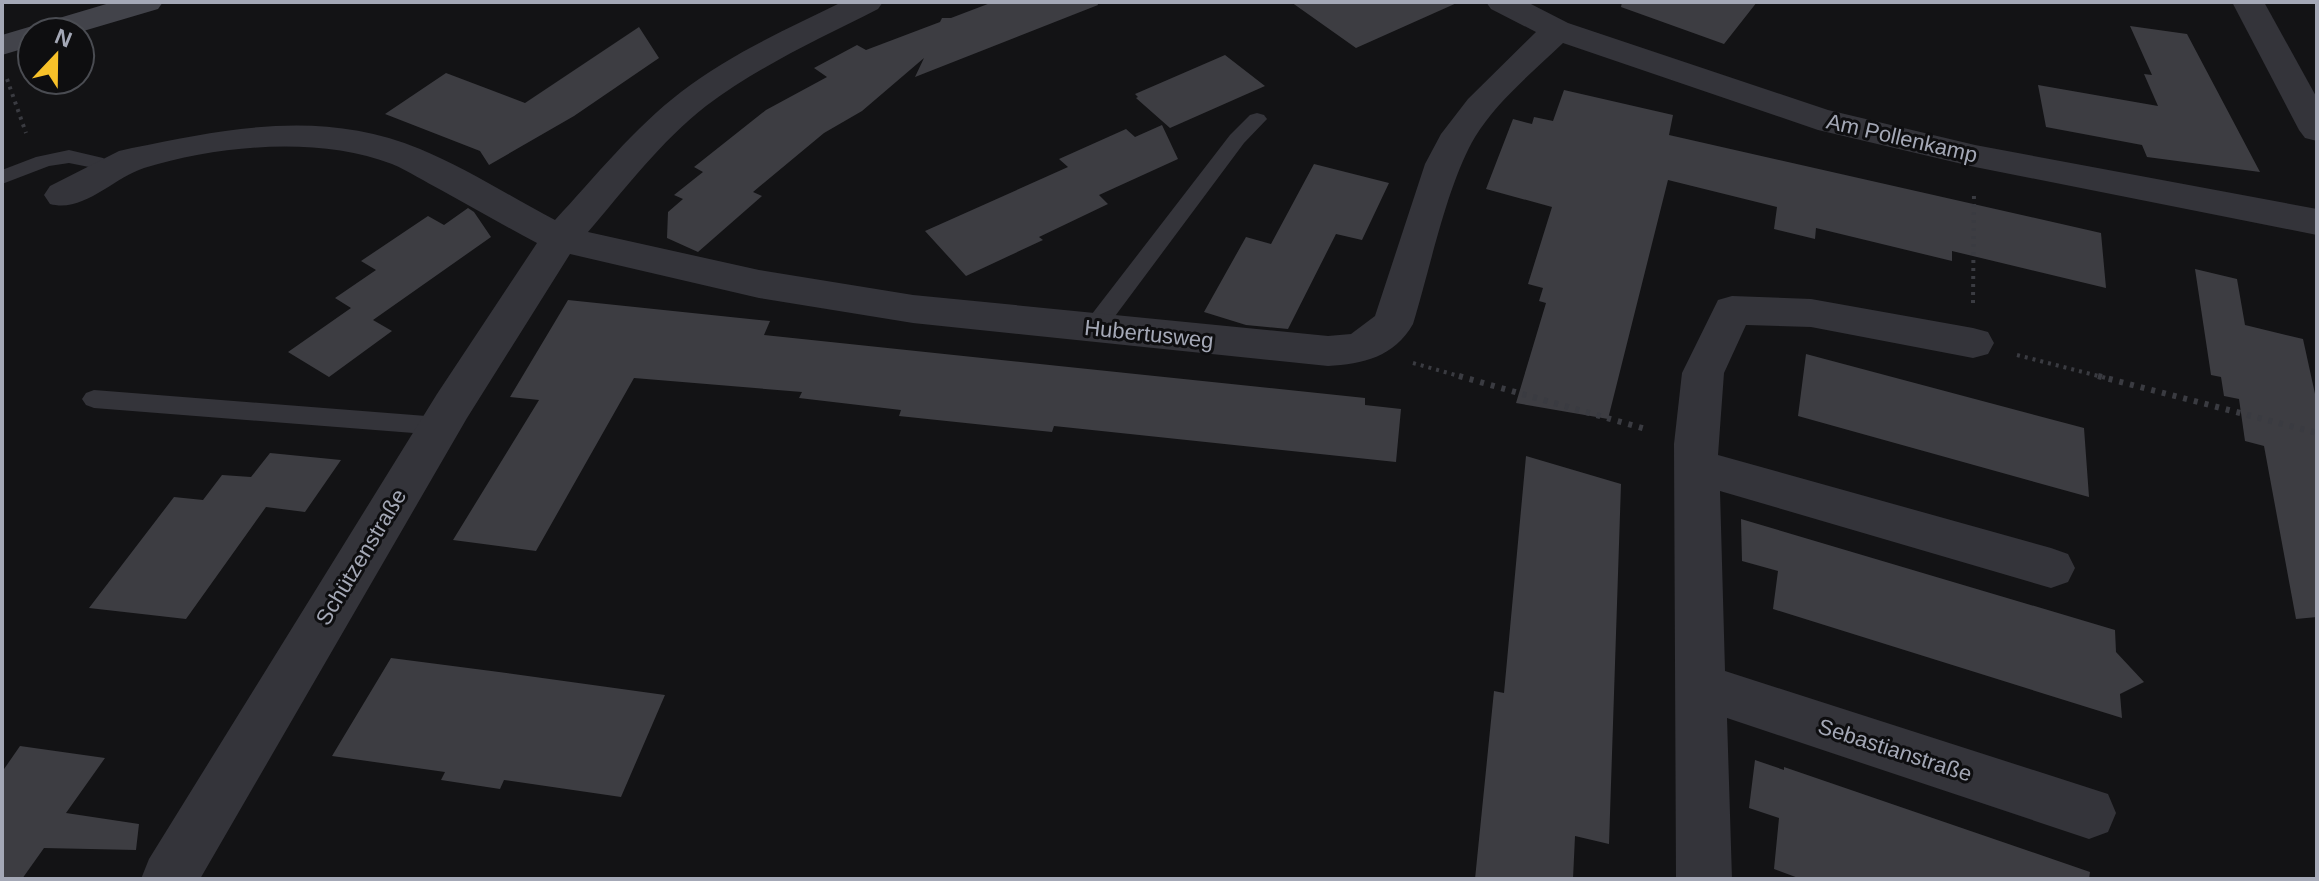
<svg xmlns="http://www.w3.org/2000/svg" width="2319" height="881" font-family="Helvetica,sans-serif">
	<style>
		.building { fill: #3d3d42 }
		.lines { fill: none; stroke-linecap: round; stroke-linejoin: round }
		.path-far1 { stroke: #3a3b41; stroke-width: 4; stroke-dasharray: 3 5; stroke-linecap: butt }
		.path { stroke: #3a3b41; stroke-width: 6; stroke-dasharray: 4 7; stroke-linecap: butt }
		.service { fill: #34343a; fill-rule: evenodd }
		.minor { fill: #34343a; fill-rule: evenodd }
		.tertiary { fill: #34343a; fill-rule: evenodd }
		.secondary { fill: #42434a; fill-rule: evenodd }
		.labels { text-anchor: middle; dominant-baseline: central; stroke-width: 6; stroke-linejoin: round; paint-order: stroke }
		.street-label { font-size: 22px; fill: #a4a8b6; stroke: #0e0e10 }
	</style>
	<rect width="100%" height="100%" fill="#131315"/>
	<path class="building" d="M993,2H1097L1098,5L915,77L924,58L862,111L824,133L753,192L762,196L698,252L667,238L668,212L683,199L674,195L703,172L694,167L766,110L827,77L814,68L857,45L866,50L940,22L942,18H951Z
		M1291,2H1459L1356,48Z
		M1622,2H1757L1724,44L1621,7Z
		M2130,26L2187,34L2260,172L2147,157L2142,145L2046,127L2038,85L2158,106L2144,74L2152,75Z
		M639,27L659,58L574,116L489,165L480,151L385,114L446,73L525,103Z
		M1225,55L1265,86L1170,128L1136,98L1138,97L1135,94Z
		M1564,90L1673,115L1669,135L2101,233L2106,288L1952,251V261L1816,228L1815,239L1774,229L1777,207L1668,180L1608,419L1516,403L1546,303L1539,301L1543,288L1528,284L1552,207L1486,189L1513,119L1532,124L1534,117L1553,121Z
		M1162,125L1178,159L1099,195L1108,204L1039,237L1043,240L966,276L925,231L1068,167L1059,159L1126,129L1135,137Z
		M1314,164L1389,183L1362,240L1336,234L1288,329L1246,325L1204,312L1246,237L1271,244Z
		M468,208L474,212L491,237L373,320L392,331L329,377L288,352L351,308L335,298L376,270L361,261L428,216L444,225Z
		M2195,269L2237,279L2245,325L2303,339L2317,403V617L2296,619L2264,446L2245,441L2239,399L2224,396L2221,377L2211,375Z
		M568,300L770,321L764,335L1365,398V405L1401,409L1396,462L1054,426L1052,432L899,416L901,410L799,398L802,392L634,378L536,551L453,540L539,400L510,397Z
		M1806,354L2084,428L2089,497L1798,416Z
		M270,453L341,460L305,512L266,507L186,619L89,608L174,497L203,500L222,475L251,477Z
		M1526,456L1621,484L1609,844L1575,836L1573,879H1475L1494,691L1504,693Z
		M1741,519L2115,630L2116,652L2144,682L2120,694L2122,718L1773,609L1778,571L1742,561Z
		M391,658L499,672L665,695L621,797L504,780L500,789L441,780L445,772L332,756Z
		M20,746L105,758L66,813L139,824L136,850L44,848L22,879H2V772Z
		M1755,760L1784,770V767L2090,872L2089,879H1801L1774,869L1779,818L1749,808Z"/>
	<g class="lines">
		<path class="path-far1" d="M7,79L26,133
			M1973,303L1974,193
			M2017,355L2106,378
			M1413,363L1466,378"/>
		<path class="path" d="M1459,376L1649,430
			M2098,376L2317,433"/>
		<path class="service" d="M1257,113L1264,115L1267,119L1244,143L1101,335H1085L1082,329L1085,323L1230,135L1250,115Z
			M69,150L103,158L120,170L110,176L89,167L69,163L49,166L2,184V170L36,157Z
			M94,390L439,417L447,420L451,426L447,432L439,435L94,408L86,405L82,399L86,393Z"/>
		<path class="minor" d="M842,2H883L878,9C819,39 759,66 706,106C661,141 625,189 588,232L759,270L913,295L1328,336L1351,334L1375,316L1425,164L1441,134L1468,99L1536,32L1491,9L1486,2H1527L1568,23L1828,110L1975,145L2317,209V235L1975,167L1818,130L1563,43C1533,72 1497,101 1475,137C1447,184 1430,269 1413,324C1394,357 1363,364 1328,366L913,323L759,298L570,254L467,418L200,879H141L149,859L437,394L537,243C505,226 473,208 441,190C425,182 409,171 392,164C318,136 220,145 144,168C113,178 84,213 50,204L44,195L50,186L119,151L132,148C230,128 323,109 420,149C466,168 511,197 555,220C595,177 634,128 681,92C730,54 787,29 842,2Z
			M1732,296L1811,299L1973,328L1988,332L1994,343L1988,354L1973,358L1811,327L1746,325L1724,373L1718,455L2051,548L2068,554L2075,568L2068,582L2051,588L1720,491L1725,671L2108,794L2116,813L2108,832L2089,839L1727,718L1732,879H1676L1674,444L1682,373L1718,300Z"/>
		<path class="tertiary" d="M2232,2H2264L2317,98V141L2305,138L2299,130Z"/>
		<path class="secondary" d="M113,2H163L158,9L80,32H32V46L2,55V35Z"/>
	</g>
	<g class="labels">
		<g class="street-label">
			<text transform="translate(1902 138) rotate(13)">Am Pollenkamp</text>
			<text transform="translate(1149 334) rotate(6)">Hubertusweg</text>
			<text transform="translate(361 557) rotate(-59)">Schützenstraße</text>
			<text transform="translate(1895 750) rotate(18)">Sebastianstraße</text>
		</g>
	</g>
	<rect width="2319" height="881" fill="none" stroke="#a4a8b6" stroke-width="8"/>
	<g transform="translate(56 56) rotate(22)"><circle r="38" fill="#0e0e10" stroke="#4a4c52" stroke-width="2"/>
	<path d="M0-6L14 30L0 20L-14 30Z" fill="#f7c129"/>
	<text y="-12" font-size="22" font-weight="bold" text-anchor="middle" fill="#a4a8b6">N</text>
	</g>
</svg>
